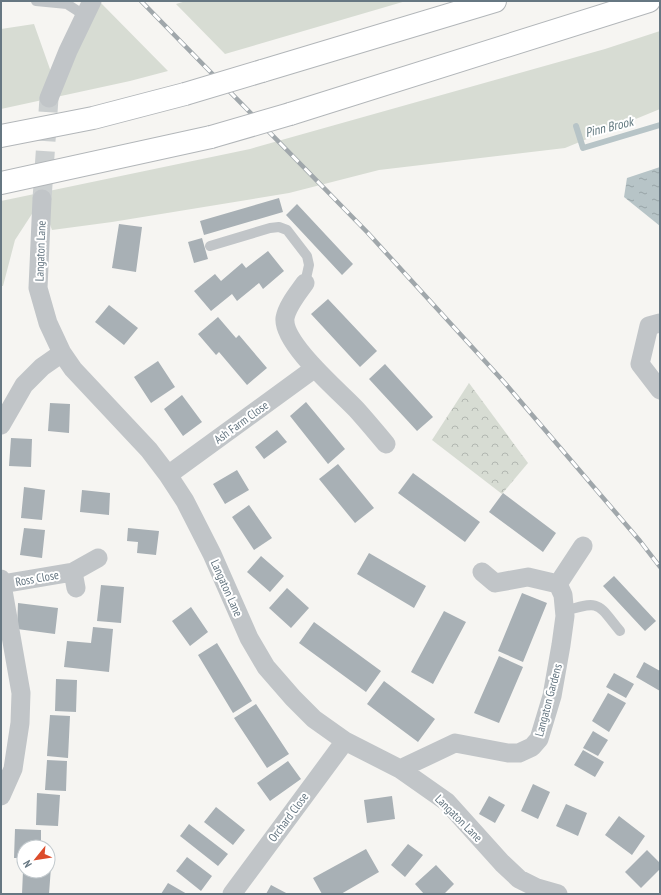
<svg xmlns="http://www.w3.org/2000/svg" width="661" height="895" font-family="'PT Sans Narrow',sans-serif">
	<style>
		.grass { fill: #d7dcd3 }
		.forest { fill: url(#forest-crowns) }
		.water { fill: url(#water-ripples) }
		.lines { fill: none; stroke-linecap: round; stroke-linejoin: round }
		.stream { stroke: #b7c4c7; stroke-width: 6 }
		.building { fill: #a8b0b5 }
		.minor-tunnel { stroke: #cbcfd0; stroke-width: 19; stroke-dasharray: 19 10; stroke-linecap: butt }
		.motorway-casing { stroke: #b2b6b9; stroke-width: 24 }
		.service { stroke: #c1c5c8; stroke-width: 10 }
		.minor { stroke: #c1c5c8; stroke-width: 19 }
		.motorway { stroke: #fff; stroke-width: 22 }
		.rail-casing { stroke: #a0a7ab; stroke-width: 4.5 }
		.rail { stroke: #fff; stroke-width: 3; stroke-dasharray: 9; stroke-linecap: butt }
		.motorway-bridge-casing { stroke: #b2b6b9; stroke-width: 24; stroke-linecap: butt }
		.motorway-bridge { stroke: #fff; stroke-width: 22 }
		.labels { text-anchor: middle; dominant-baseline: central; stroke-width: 4; stroke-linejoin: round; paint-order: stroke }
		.street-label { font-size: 12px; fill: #667782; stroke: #fff }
		.water-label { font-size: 13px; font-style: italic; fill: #61787f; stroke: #fff }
	</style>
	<defs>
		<pattern id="forest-crowns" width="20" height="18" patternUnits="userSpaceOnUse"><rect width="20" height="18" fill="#d7dcd3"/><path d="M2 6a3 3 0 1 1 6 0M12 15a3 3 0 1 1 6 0" fill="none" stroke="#b2b7b1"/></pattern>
		<pattern id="water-ripples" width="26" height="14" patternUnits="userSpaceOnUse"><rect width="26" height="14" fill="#b7c4c7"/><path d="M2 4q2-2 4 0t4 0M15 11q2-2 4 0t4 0" fill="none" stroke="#99a4a7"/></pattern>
	</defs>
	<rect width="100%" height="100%" fill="#f6f5f2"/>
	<path class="grass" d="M186,1H406L225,54L176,4Z
		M100,2L168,71L130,81L1,109V29L34,24L51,72Z
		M660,31V109L565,148L379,170L289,193L112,222L52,230L41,200L15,240L3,286H1V201L250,149L605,49Z"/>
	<path class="forest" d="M469,383L528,463L502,494L432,440Z"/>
	<path class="water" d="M660,167V226L624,197L627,178Z"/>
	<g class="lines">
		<path class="stream" d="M576,126L583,148L660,125"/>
	</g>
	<path class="building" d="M279,198L283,212L204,235L200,221Z
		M297,204L353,264L342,275L286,215Z
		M119,224L142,227L136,272L112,268Z
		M202,238L208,259L194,263L188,242Z
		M268,251L284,271L263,289L259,283L237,301L232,294L211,311L194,291L215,274L221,281L242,263L246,268Z
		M328,299L377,351L360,367L311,314Z
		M109,305L138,328L124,345L95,322Z
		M218,317L236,338L239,335L267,368L247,385L219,352L216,355L198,334Z
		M158,361L175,387L151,403L134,377Z
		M385,364L433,417L417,431L369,379Z
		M182,395L202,422L183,436L164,409Z
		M306,402L345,449L328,464L290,416Z
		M50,403L70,404L69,433L48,431Z
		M277,430L287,442L264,459L255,447Z
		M11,438L32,439L31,467L9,466Z
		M338,464L374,508L355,523L319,479Z
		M237,470L249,490L225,504L213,484Z
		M413,473L480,522L465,542L398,493Z
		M24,487L45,490L42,520L21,518Z
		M82,490L110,493L109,515L80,512Z
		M503,493L556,533L543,552L489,512Z
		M249,505L272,538L254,550L232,517Z
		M24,528L45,530L42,558L20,555Z
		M128,528L159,531L156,555L137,553L138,542L127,541Z
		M369,553L426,586L414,608L357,574Z
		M261,556L284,576L270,592L247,572Z
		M614,576L656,621L645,631L603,586Z
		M101,585L124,587L121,623L97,621Z
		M287,588L309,608L291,628L269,608Z
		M522,593L547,603L523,662L498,651Z
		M18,603L58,608L55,634L17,629Z
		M191,607L208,632L190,646L172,621Z
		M444,611L466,622L433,684L411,672Z
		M314,622L381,671L366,692L299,643Z
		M93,627L113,629L109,672L64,667L67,641L91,643Z
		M217,643L252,701L233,713L198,655Z
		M499,656L523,667L499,723L474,713Z
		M644,662L660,671V691L636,677Z
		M614,673L634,684L626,698L606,687Z
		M56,679L77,680L76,712L55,711Z
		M384,681L435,719L418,742L367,704Z
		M608,693L626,703L609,732L592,721Z
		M256,704L289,754L267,768L234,718Z
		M50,715L70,716L68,758L47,756Z
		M593,731L608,740L598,756L583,748Z
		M583,750L604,762L595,777L574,765Z
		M47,760L67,761L66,791L45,790Z
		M288,761L301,779L270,801L257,783Z
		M533,784L550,792L538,819L521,811Z
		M37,793L60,795L58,826L36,825Z
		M392,796L395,819L367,823L364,800Z
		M489,796L505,805L495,823L479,814Z
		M566,804L587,813L578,836L556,826Z
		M216,807L245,830L233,845L204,822Z
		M619,816L645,836L632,855L605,835Z
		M189,824L228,854L218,866L180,836Z
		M15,829L41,830V847H24V858H14Z
		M408,844L423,855L405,877L391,865Z
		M366,849L379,872L341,894H322L313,878Z
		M647,850L660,863V869L641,888L625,872Z
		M187,857L212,876L201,891L176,871Z
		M436,865L454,884L444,894H424L415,884Z
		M48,867H51L49,894H22L23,871H48Z
		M168,883L187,894H161Z
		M271,885L288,894H266Z"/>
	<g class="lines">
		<path class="minor-tunnel" d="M42,199L49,98"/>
		<defs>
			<path id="motorway" d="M262,71L495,1
				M290,114L649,1
				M1,136L93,118L185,94
				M1,183L211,137"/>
		</defs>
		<use href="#motorway" class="motorway-casing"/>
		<path class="service" d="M36,1L67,4L84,15
			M210,246L270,228L279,227L287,230L307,256L309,265L305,283
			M564,611C601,600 597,603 620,631"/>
		<path class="minor" d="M49,98L68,51L92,1
			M42,199L38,288L48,323L62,353L73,369L149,450L168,475L185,501L212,554L249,638L266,667L293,698L314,719L345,741L400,769L447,802L502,863L519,879L537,888L558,894
			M305,283C298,293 287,306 285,318C282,343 339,391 356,409C366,420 376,432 386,444
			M660,323L649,326L640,364L660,390
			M1,425L24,385L42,367L62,353
			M168,475L315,368
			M73,572L98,558
			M1,579L21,693L20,723L13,769L1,796
			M2,584L73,572L76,588
			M558,584L583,546
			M400,769L455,743L508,753H519L532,747L539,739L552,696L561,645L565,616L563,595L558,584L528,577L495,583L482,572
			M232,894L345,741"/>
		<use href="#motorway" class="motorway"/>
		<defs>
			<path id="rail" d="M141,1L367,232L504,382L640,541L660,567"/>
		</defs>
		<use href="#rail" class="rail-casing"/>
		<use href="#rail" class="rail"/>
		<defs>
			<path id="motorway-bridge" d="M185,94L262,71
				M211,137L290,114"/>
		</defs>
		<use href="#motorway-bridge" class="motorway-bridge-casing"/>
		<use href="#motorway-bridge" class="motorway-bridge"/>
	</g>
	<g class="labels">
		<g class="street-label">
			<text transform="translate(40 251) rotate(-88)">Langaton Lane</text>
			<text transform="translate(241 422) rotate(-36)">Ash Farm Close</text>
			<text transform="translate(37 578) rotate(-10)">Ross Close</text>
			<text transform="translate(227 588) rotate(66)">Langaton Lane</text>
			<text transform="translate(548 700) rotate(-75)">Langaton Gardens</text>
			<text transform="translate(288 817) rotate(-53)">Orchard Close</text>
			<text transform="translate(459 818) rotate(45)">Langaton Lane</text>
		</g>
		<g class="water-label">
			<text transform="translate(609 127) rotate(-14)">Pinn Brook</text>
		</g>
	</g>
	<rect width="661" height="895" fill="none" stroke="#667782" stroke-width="4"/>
	<g transform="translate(36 859) rotate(240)"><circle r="19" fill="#ffffff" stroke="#c2c9cd"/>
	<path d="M0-3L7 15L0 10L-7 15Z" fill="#dc4c2b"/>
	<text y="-6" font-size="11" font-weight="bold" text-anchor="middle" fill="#667782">N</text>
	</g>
</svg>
